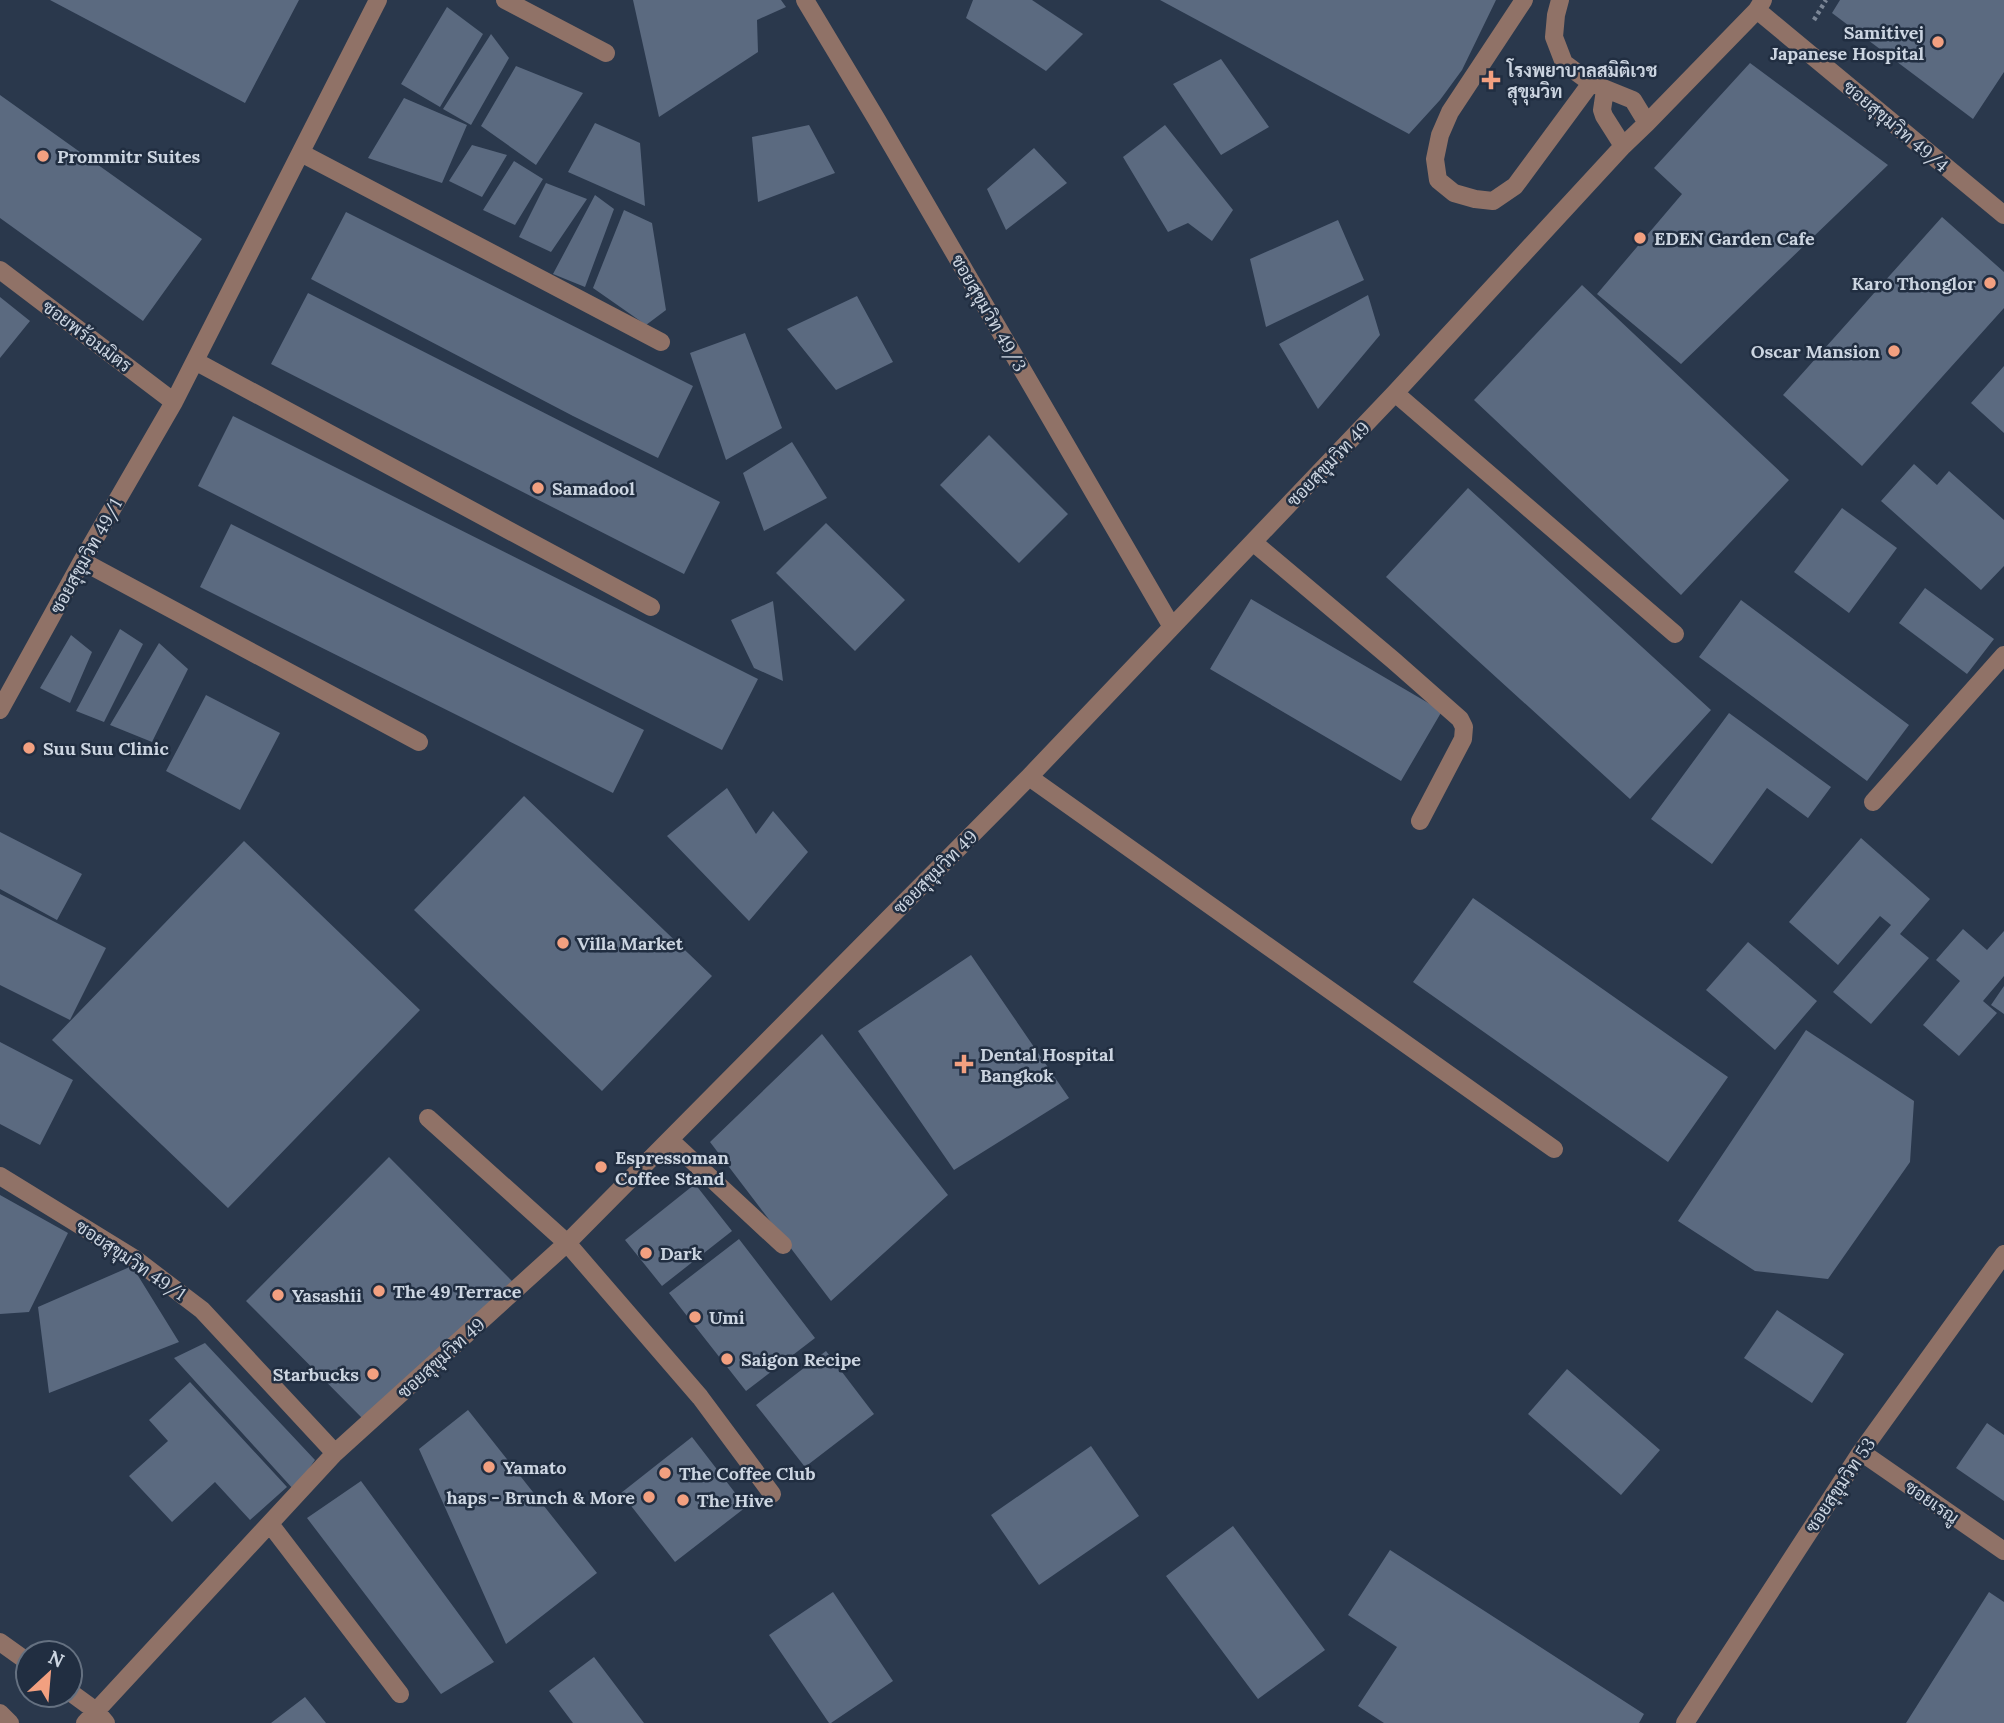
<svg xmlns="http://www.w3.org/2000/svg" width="2004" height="1723" font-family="Lora,Sarabun,serif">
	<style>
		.building { fill: #5b6a80 }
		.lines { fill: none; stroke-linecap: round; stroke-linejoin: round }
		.path { stroke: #7b8696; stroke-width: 4.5; stroke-dasharray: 3.5 3.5; stroke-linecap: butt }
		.minor { stroke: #907267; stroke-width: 18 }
		.poi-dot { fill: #f2a080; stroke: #212e41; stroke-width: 2.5 }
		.labels { text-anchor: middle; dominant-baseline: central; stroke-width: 5; stroke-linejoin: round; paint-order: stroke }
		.poi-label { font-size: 18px; font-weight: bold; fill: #ccd5e1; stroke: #212e41; text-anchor: start }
		.street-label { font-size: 18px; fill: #ccd5e1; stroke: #212e41 }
	</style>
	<rect width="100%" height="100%" fill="#2a384c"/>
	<path class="building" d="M50,0H299L245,103Z
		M633,0H781L786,7L757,20L758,52L659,117Z
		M973,0H1032L1083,34L1046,71L966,18Z
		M1160,0H1496L1462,70L1440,100L1409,134Z
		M1840,0H2004V72L1973,119L1832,13Z
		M447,7L483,34L440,107L401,84Z
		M491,34L509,58L471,125L443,109Z
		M1221,59L1269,127L1221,155L1173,84Z
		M1750,63L1888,165L1681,364L1597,294L1682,194L1654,168Z
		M516,66L583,93L536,165L481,126Z
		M0,95L202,239L143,321L0,218Z
		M404,98L467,125L442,183L368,158Z
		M595,123L640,143L645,206L568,172Z
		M809,125L835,173L758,202L752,137Z
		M1165,125L1233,210L1212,241L1188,223L1168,232L1123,157Z
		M472,145L507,155L482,197L449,181Z
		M1034,148L1067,183L1006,230L987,189Z
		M514,161L543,179L515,225L483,210Z
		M546,183L587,199L551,252L519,237Z
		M595,195L614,209L585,287L553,274Z
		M624,210L652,223L666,310L646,325L593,288Z
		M346,212L693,386L658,458L573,416L311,279Z
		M1942,217L2004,272V308L1862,466L1783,395Z
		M1338,220L1364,280L1266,327L1250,259Z
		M1582,285L1789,480L1681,595L1474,400Z
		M308,293L720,502L684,574L271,364Z
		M1368,295L1380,335L1318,409L1279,344Z
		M857,296L893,362L836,390L787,329Z
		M0,297L30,321L0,358Z
		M745,333L782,428L726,460L690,353Z
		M2004,366V433L1971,403Z
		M233,416L758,679L722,750L198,486Z
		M989,435L1068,514L1019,563L940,485Z
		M792,442L827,498L764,531L743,473Z
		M1914,464L1937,485L1949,471L2004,520V566L1981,590L1881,501Z
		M1468,488L1711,710L1630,799L1386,577Z
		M1842,508L1897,548L1849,613L1794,572Z
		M826,523L905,600L855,651L776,573Z
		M231,524L644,730L613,793L200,587Z
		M1925,588L1994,639L1967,674L1899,623Z
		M1251,599L1442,711L1401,781L1210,669Z
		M1741,600L1909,725L1867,781L1699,657Z
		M773,601L783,681L754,668L731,620Z
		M120,629L143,644L104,722L76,711Z
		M71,635L92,652L70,703L40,688Z
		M159,643L188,669L152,742L110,725Z
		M206,695L280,733L240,810L166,771Z
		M1729,713L1831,787L1808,818L1767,788L1712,864L1651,819Z
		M727,788L756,834L773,811L808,852L749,921L667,836Z
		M524,796L712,976L602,1091L414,910Z
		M0,832L82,874L57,920L0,889Z
		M1861,838L1930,899L1900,934L1929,958L1871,1024L1833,992L1891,925L1880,916L1838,965L1789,922Z
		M244,841L420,1010L228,1208L52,1040Z
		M0,894L106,948L70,1020L0,985Z
		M1473,898L1728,1077L1668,1162L1413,982Z
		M1963,929L1987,950L2004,931V976L1983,1001L1997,1013L1959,1056L1923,1025L1960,981L1936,960Z
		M1748,942L1817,1001L1775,1050L1706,990Z
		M971,955L1069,1098L954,1170L858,1031Z
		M2004,986V1014L1991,1005Z
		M1806,1030L1914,1101L1910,1162L1828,1279L1755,1271L1678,1221Z
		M822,1034L948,1195L831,1301L710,1142Z
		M0,1042L73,1080L40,1145L0,1124Z
		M389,1157L513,1282L364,1420L246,1301Z
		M695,1184L732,1231L662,1286L625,1240Z
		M0,1195L68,1233L29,1312L0,1314Z
		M739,1239L815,1338L746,1391L669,1293Z
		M132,1266L179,1342L49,1393L38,1307Z
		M1777,1310L1844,1354L1812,1403L1744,1358Z
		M205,1343L315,1460L294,1490L174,1358Z
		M826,1351L874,1414L805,1467L756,1405Z
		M1567,1369L1660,1450L1621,1495L1528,1414Z
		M190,1382L287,1487L250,1520L215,1482L172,1522L129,1476L168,1441L149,1420Z
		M468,1410L597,1573L506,1644L419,1449Z
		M1987,1423L2004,1435V1501L1956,1468Z
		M692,1437L746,1507L675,1562L621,1493Z
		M1091,1446L1139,1516L1039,1585L991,1515Z
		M361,1481L494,1662L441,1694L307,1518Z
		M1233,1526L1325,1650L1258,1699L1166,1576Z
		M1390,1550L1644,1714L1639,1723H1384L1358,1706L1397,1647L1348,1615Z
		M833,1592L893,1681L831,1723H829L769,1635Z
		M1989,1592L2004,1602V1723H1906Z
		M594,1657L644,1723H573L549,1691Z
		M305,1697L326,1723H271Z"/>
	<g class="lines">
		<path class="path" d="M1814,20L1826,0"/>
		<path class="minor" d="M505,0L606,53
			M805,0L877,120L1172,627
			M1524,0L1450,112L1440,135L1435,159L1438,180L1454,193L1475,199L1493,201L1515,186L1591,83
			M1560,0L1556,15L1554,37L1564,63L1591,83L1633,100L1647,123
			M1757,10L2004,215
			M1605,90L1602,110L1604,116L1623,146
			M301,153L661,342
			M0,270L174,402
			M195,361L651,607
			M1395,393L1675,634
			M1253,542L1393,660L1460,719L1464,727L1463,739L1420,821
			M82,561L419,742
			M0,710L82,561L174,402L378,0
			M1029,777L1554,1149
			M1873,802L2004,655
			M428,1118L567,1243L700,1397L772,1494
			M670,1140L783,1245
			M0,1176L135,1259L202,1310L335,1453
			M1861,1452L2004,1551
			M270,1524L400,1694
			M0,1642L28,1662
			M70,1692L96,1711L106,1723
			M0,1713L10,1723
			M85,1723L335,1453L567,1243L1029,777L1395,393L1623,146L1647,123L1757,10L1763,0
			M1685,1723L1861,1452L2004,1254"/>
	</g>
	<g class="poi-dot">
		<circle cx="1938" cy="42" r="7"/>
		<path d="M1487.5 69.5h7v7h7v7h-7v7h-7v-7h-7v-7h7z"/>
		<circle cx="43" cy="156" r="7"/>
		<circle cx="1640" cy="238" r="7"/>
		<circle cx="1990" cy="283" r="7"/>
		<circle cx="1894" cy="351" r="7"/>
		<circle cx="538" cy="488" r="7"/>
		<circle cx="29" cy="748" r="7"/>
		<circle cx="563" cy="943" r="7"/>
		<path d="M960.5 1053.5h7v7h7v7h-7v7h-7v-7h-7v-7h7z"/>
		<circle cx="601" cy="1167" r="7"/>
		<circle cx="646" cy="1253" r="7"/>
		<circle cx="379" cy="1291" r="7"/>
		<circle cx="278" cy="1295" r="7"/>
		<circle cx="695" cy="1317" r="7"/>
		<circle cx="727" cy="1359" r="7"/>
		<circle cx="373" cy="1374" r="7"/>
		<circle cx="489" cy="1467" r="7"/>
		<circle cx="665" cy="1473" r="7"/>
		<circle cx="649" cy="1497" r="7"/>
		<circle cx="683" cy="1500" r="7"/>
	</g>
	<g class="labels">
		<g class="poi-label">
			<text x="1924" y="32" text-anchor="end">Samitivej<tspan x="1924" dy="21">Japanese Hospital</tspan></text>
			<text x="1507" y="70">โรงพยาบาลสมิติเวช<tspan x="1507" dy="21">สุขุมวิท</tspan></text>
			<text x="57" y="156">Prommitr Suites</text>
			<text x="1654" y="238">EDEN Garden Cafe</text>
			<text x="1976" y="283" text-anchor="end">Karo Thonglor</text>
			<text x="1880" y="351" text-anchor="end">Oscar Mansion</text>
			<text x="552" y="488">Samadool</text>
			<text x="43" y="748">Suu Suu Clinic</text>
			<text x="577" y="943">Villa Market</text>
			<text x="980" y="1054">Dental Hospital<tspan x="980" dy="21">Bangkok</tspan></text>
			<text x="615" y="1157">Espressoman<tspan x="615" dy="21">Coffee Stand</tspan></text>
			<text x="660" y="1253">Dark</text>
			<text x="393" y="1291">The 49 Terrace</text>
			<text x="292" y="1295">Yasashii</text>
			<text x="709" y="1317">Umi</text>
			<text x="741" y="1359">Saigon Recipe</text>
			<text x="359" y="1374" text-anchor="end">Starbucks</text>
			<text x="503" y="1467">Yamato</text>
			<text x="679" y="1473">The Coffee Club</text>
			<text x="635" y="1497" text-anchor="end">haps - Brunch &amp; More</text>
			<text x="697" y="1500">The Hive</text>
		</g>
		<g class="street-label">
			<text transform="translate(1896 126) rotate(40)">ซอยสุขุมวิท 49/4</text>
			<text transform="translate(989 313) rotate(60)">ซอยสุขุมวิท 49/3</text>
			<text transform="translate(87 336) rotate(37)">ซอยพร้อมมิตร</text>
			<text transform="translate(1328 464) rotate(-46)">ซอยสุขุมวิท 49</text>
			<text transform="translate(86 556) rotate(-61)">ซอยสุขุมวิท 49/1</text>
			<text transform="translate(935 872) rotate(-45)">ซอยสุขุมวิท 49</text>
			<text transform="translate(131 1260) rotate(34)">ซอยสุขุมวิท 49/1</text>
			<text transform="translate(441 1358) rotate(-42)">ซอยสุขุมวิท 49</text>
			<text transform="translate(1840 1485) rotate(-56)">ซอยสุขุมวิท 53</text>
			<text transform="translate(1932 1502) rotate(35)">ซอยเรณู</text>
		</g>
	</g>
	<g transform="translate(49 1674) rotate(26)"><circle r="33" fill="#212e41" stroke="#657181" stroke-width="2"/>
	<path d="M0-5L12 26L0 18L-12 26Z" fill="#f2a080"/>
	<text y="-10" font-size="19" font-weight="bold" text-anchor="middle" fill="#ccd5e1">N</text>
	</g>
</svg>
